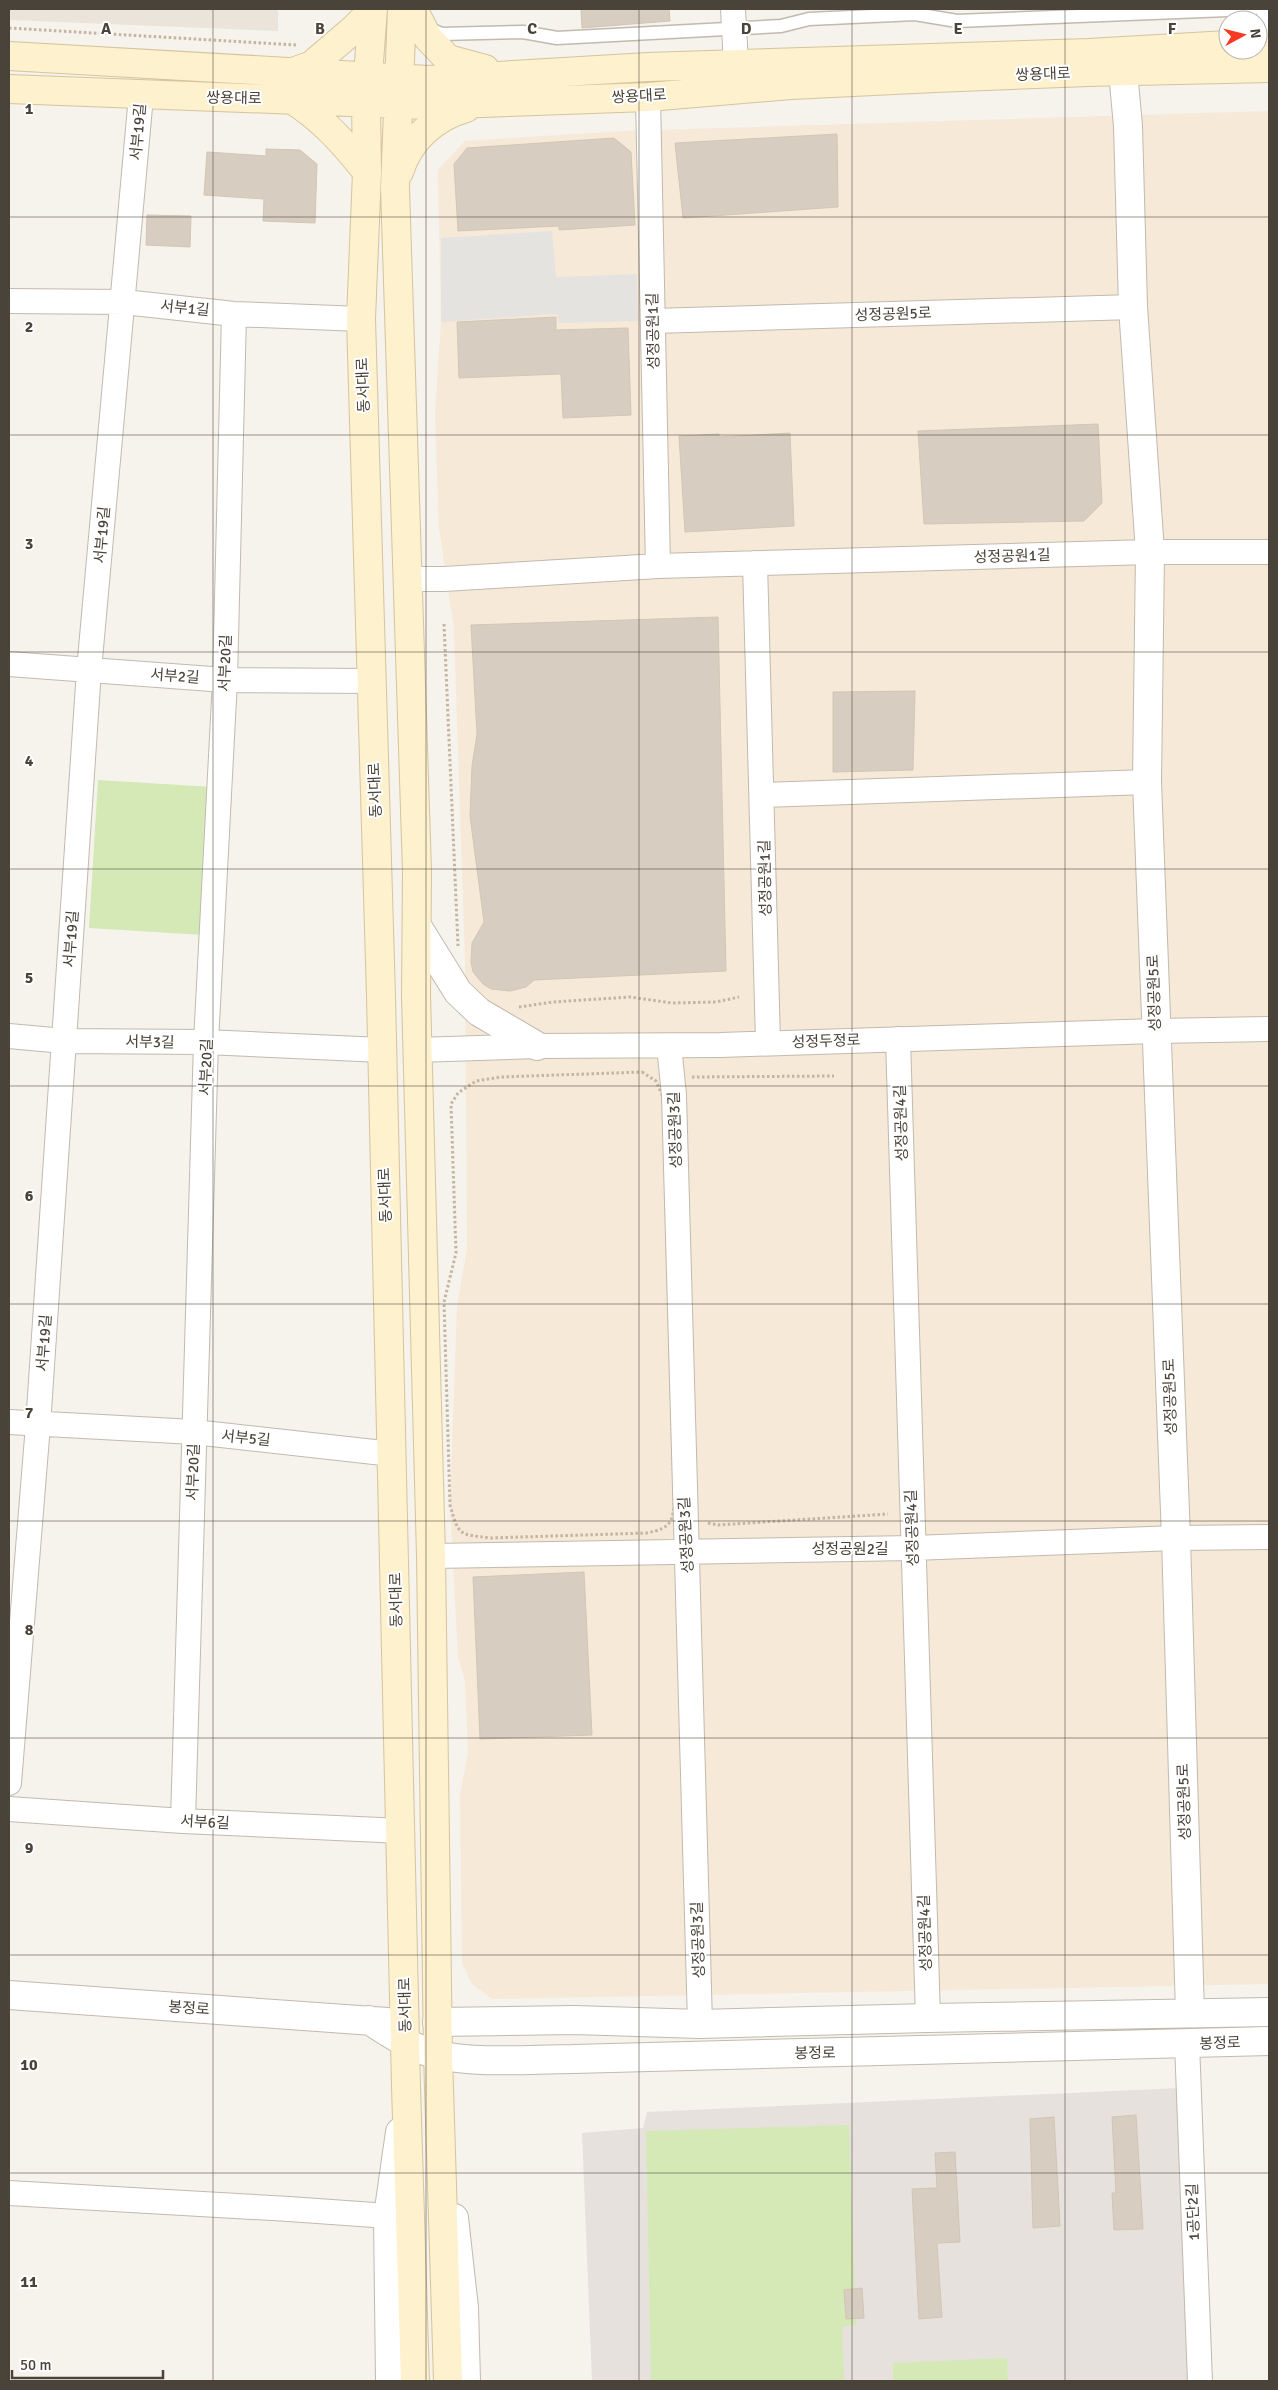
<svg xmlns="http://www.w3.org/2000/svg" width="1278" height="2390" font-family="Signika,'Noto Sans KR',sans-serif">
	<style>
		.residential { fill: #eae4da }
		.commercial { fill: #f6e9d8 }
		.industrial { fill: #e6e1dd }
		.green { fill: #d4e9b6 }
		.parking { fill: #e5e3e0 }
		.building { fill: #d7cec1; stroke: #d2c6b4 }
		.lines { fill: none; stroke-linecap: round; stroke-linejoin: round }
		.service-casing { stroke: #c1baae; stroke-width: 15 }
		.minor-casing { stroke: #c1baae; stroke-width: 26 }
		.tertiary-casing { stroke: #c1baae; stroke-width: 30 }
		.secondary-casing { stroke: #d5c49c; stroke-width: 30 }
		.path { stroke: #c3b5a0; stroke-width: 3; stroke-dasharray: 2.5 2.5; stroke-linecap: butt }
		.service { stroke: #fff; stroke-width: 12 }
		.minor { stroke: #fff; stroke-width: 24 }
		.tertiary { stroke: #fff; stroke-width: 28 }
		.secondary { stroke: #fef1ce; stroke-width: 28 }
		.grid { fill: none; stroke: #4a4339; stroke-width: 1; stroke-opacity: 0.55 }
		.labels { text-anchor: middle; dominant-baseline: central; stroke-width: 4; stroke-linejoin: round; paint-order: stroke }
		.street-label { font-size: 15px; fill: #4a4339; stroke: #fff }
		.grid-label { font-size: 16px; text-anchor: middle; font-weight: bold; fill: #4a4339; stroke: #fff; stroke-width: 4; stroke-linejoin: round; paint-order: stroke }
	</style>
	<rect width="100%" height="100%" fill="#f6f2ec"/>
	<path class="residential" d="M9,9H278V31L9,20Z"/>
	<path class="commercial" d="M1269,111V1984L492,1999L472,1984L462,1963L460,1795L468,1753L465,1681L458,1656L450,1505L457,1307L467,1249L465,960L454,629L439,528L435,413L441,323L438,170L465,141L624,131Z"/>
	<path class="industrial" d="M1180,2088L1190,2381H592L582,2133L643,2128L647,2112Z"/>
	<path class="green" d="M98,780L213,787L204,935L89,928Z
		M849,2125L856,2325L842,2327L844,2381H651L646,2131Z
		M1007,2358L1008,2381H893V2363Z"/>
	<path class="parking" d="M552,231L556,277L637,274L638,321L559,323L557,314L441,322V238Z"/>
	<path class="building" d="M581,9H669L670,21L582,28Z
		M837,134L838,207L683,218L675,143Z
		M614,138L631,152L635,225L559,230V226L458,231L454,164L467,148Z
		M266,149L300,150L317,164L315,223L263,221L264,199L204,195L207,152L266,156Z
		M147,215L191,216L190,247L146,245Z
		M556,317V330L628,328L631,415L563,418L561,374L459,378L457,322Z
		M1098,424L1102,503L1084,521L924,524L918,431Z
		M790,433L794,526L685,532L679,436L719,434V437Z
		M718,617L726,971L534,980L526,987L510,991L491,989L483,984L473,972L471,962L472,943L484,922L470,816L472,766L477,734L471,625Z
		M915,691L913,770L833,772V692Z
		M584,1572L592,1735L480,1739L473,1577Z
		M1136,2115L1143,2229L1114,2230L1112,2193H1116L1112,2117Z
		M1054,2117L1060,2226L1033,2228L1030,2119Z
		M955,2152L960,2242L937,2243L942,2317L919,2319L912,2189L937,2188L935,2153Z
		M862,2288L864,2318L846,2319L844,2290Z"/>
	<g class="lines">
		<defs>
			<path id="service" d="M427,28L442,34L523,32L557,38L781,26L809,19L915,14L957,21L1253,9"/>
			<path id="minor" d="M733,9L736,64
				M1269,9V19
				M648,97L658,566
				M9,301L124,302L234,314L361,319
				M653,321L1133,307
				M755,563L768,1042
				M408,579H444L658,566L1150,552H1269
				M9,664L225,680L372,681
				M763,795L1147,782
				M9,1036L64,1041L206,1042L382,1050
				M898,1039L928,2018
				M669,1046L674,1095L700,2024
				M417,1050L537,1046L721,1045L1156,1031L1269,1029
				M9,1422L194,1432L392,1454
				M431,1556L913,1548L1176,1538L1269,1537
				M9,1783L38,1425L89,670L141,96
				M9,1809L183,1821L402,1831
				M183,1821L206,1042L225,680L234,314
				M1187,2043L1200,2381
				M9,2193L289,2209L388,2216"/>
			<path id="tertiary" d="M1123,72L1128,126L1133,307L1150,552L1147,782L1176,1538L1190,2013
				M417,926L458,992L479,1012L537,1046
				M9,1995L387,2022
				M369,2020C390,2034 413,2049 438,2055C479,2064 531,2059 573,2059L1269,2041
				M437,2022L574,2020L700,2024L928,2018L1269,2012
				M454,2218L464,2308L466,2381
				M390,2381L388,2216L400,2132"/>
			<path id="secondary" d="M373,9L366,102L367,172L361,319L381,996L406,2086L415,2381
				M402,9L395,188L417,872L416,995L431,1556L438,2055L448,2381
				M413,9L428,38L448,59L485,69
				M1258,44L1269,43
				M9,56L428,80L648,67L1089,53L1228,45
				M290,73L312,65L354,29L373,10
				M9,89L428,105L648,97L791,85L935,78L1088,72L1269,68
				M291,99C322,118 344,143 367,172
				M399,172C409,140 434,117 466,108"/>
		</defs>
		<use href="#service" class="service-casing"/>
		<use href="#minor" class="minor-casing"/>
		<use href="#tertiary" class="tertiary-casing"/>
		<use href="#secondary" class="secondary-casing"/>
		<path class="path" d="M9,28L296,45
			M444,624L458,946
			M519,1007L553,1002L630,997L672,1003L716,1002L739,997
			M642,1072L656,1081L663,1097L674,1497C674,1522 671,1528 647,1533L490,1538C458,1534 459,1536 450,1505L444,1302L456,1253L451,1104L458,1093L476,1081L501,1077Z
			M692,1077L834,1076
			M708,1523L718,1525L888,1514"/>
		<use href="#service" class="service"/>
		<use href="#minor" class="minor"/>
		<use href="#tertiary" class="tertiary"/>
		<use href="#secondary" class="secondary"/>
	</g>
	<path class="grid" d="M213,9V2381M426,9V2381M639,9V2381M852,9V2381M1065,9V2381M9,217H1269M9,435H1269M9,652H1269M9,869H1269M9,1086H1269M9,1304H1269M9,1521H1269M9,1738H1269M9,1955H1269M9,2173H1269"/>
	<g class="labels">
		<g class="street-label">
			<text transform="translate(1043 74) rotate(-2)">쌍용대로</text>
			<text transform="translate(639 96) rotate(-3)">쌍용대로</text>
			<text transform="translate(234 98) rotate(1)">쌍용대로</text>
			<text transform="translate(138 132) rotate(-85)">서부19길</text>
			<text transform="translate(185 308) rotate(6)">서부1길</text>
			<text transform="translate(893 314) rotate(-2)">성정공원5로</text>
			<text transform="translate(653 331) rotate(-91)">성정공원1길</text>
			<text transform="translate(363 385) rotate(-92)">동서대로</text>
			<text transform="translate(102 535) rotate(-85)">서부19길</text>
			<text transform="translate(1012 556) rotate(-2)">성정공원1길</text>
			<text transform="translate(225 663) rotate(-88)">서부20길</text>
			<text transform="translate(175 676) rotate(4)">서부2길</text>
			<text transform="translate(375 790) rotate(-92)">동서대로</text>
			<text transform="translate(765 878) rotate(-91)">성정공원1길</text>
			<text transform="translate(71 939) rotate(-86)">서부19길</text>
			<text transform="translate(1154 993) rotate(-92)">성정공원5로</text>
			<text transform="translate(826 1041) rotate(-2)">성정두정로</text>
			<text transform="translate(150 1042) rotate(1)">서부3길</text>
			<text transform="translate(206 1067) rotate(-88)">서부20길</text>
			<text transform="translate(901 1123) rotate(-92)">성정공원4길</text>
			<text transform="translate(675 1130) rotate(-92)">성정공원3길</text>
			<text transform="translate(385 1195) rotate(-92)">동서대로</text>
			<text transform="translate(44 1343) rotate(-86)">서부19길</text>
			<text transform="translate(1170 1397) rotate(-92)">성정공원5로</text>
			<text transform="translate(246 1438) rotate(6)">서부5길</text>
			<text transform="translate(193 1472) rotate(-88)">서부20길</text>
			<text transform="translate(912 1528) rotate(-92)">성정공원4길</text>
			<text transform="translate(686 1535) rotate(-93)">성정공원3길</text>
			<text x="850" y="1549">성정공원2길</text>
			<text transform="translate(396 1600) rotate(-91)">동서대로</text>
			<text transform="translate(1184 1802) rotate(-92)">성정공원5로</text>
			<text transform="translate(205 1822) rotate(3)">서부6길</text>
			<text transform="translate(925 1933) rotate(-92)">성정공원4길</text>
			<text transform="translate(698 1940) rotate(-92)">성정공원3길</text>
			<text transform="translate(405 2005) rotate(-91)">동서대로</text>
			<text transform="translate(189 2008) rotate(4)">봉정로</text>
			<text transform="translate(1220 2043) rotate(-2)">봉정로</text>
			<text transform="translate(815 2053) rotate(-1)">봉정로</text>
			<text transform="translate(1193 2212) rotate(-92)">1공단2길</text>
		</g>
	</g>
	<g class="grid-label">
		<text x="106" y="34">A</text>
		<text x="320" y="34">B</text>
		<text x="532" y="34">C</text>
		<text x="746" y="34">D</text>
		<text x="958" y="34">E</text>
		<text x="1172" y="34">F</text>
		<text x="29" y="114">1</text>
		<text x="29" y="332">2</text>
		<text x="29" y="549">3</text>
		<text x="29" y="766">4</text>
		<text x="29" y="983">5</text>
		<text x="29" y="1201">6</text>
		<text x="29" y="1418">7</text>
		<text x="29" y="1635">8</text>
		<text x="29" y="1853">9</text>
		<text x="29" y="2070">10</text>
		<text x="29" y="2287">11</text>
	</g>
	<rect width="1278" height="2390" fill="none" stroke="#4a4339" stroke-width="20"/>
	<g transform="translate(1243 35) rotate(83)"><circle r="24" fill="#ffffff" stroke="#b7b4b0"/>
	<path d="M0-4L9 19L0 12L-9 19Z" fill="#f83921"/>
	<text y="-8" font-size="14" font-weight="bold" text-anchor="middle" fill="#4a4339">N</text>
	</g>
	<path d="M12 2370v8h151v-8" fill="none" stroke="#4a4339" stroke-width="2.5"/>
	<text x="20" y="2370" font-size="15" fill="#4a4339" stroke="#ffffff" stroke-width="4" paint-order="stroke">50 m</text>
</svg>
